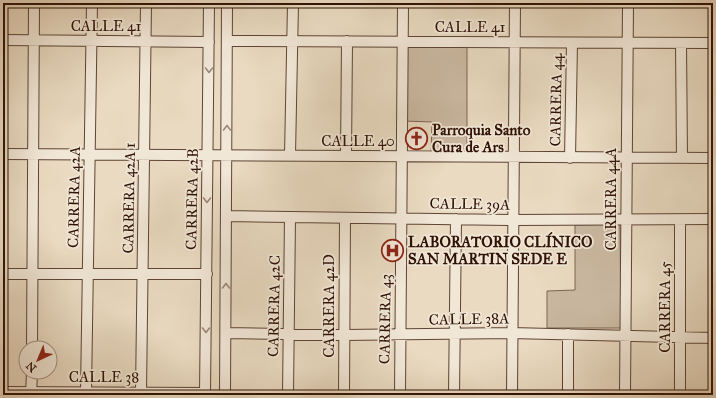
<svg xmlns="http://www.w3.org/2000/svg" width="716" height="398" font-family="'IM FELL Great Primer',serif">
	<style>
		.green { fill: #cab8a1; stroke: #7d6553 }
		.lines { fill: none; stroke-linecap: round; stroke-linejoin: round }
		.minor-casing { stroke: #5e4434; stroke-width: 12 }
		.minor { stroke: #f1e7d7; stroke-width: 10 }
		.oneway { stroke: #9a8778 }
		.labels { text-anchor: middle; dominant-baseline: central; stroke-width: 3.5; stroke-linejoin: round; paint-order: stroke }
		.street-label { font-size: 15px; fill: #301205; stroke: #f1e7d7 }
		.poi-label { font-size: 15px; font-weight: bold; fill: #301205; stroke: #f1e7d7; text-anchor: start }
	</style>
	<rect width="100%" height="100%" fill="#e9dac1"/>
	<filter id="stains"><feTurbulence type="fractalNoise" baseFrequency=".005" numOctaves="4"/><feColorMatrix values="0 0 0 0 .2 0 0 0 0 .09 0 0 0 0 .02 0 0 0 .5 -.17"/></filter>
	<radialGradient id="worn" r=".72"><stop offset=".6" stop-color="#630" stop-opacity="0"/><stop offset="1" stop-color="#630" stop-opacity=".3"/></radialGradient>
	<path class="green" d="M403,42H467V156H431L432,122L403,121Z
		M620,224L621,328H547V291L575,290V225Z"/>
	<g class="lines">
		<defs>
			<path id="minor" d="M3,40L209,42
				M227,41L713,43
				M681,43L682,158
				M3,154L713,158
				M290,155L293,3
				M346,156L347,41
				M570,158L572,43
				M226,216L512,220L713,219
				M3,274H207
				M226,333L344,335L511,333L713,338
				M568,334V395
				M32,348L34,3
				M3,392L205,393
				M86,392L92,3
				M141,393L146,3
				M31,395L32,372
				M205,395L209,3
				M225,395L227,3
				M288,395L290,217
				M344,395L345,218
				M400,395L403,3
				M454,395L456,219
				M512,395L515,3
				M625,395L628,3
				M680,395V220"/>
		</defs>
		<use href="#minor" class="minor-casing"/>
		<use href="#minor" class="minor"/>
	</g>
	<defs><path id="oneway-chevron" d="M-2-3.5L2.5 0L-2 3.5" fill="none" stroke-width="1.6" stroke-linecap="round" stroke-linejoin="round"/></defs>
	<g class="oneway">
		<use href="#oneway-chevron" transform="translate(209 70) rotate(91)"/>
		<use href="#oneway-chevron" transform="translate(227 128) rotate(-90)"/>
		<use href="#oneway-chevron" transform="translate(207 200) rotate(91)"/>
		<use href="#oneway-chevron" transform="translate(226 286) rotate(-90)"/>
		<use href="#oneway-chevron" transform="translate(206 330) rotate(91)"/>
	</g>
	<defs>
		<symbol id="church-ring" viewBox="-11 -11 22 22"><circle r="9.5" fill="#f1e7d7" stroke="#8f2418" stroke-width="1.5"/><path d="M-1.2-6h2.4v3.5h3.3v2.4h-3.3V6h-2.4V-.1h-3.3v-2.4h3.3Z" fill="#8f2418"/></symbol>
		<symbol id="hospital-ring" viewBox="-11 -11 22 22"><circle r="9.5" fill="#f1e7d7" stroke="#8f2418" stroke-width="1.5"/><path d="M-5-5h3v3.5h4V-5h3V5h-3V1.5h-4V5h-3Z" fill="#8f2418"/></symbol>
	</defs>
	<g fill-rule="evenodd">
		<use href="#church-ring" x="404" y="126" width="25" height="25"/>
		<use href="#hospital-ring" x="380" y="238" width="25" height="25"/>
	</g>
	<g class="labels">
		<g class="street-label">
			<text x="106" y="26">CALLE 41</text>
			<text x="470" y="27">CALLE 41</text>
			<text transform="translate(556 100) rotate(-89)">CARRERA 44</text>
			<text x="358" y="141">CALLE 40</text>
			<text transform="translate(74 197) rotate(-89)">CARRERA 42A</text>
			<text transform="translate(129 198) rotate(-89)">CARRERA 42A 1</text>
			<text transform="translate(192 199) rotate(-89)">CARRERA 42B</text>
			<text transform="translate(611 199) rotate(-90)">CARRERA 44A</text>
			<text transform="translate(470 204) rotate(1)">CALLE 39A</text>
			<text transform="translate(274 306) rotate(-89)">CARRERA 42C</text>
			<text transform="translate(329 306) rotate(-90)">CARRERA 42D</text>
			<text transform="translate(665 307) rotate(-90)">CARRERA 45</text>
			<text transform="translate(385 319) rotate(-89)">CARRERA 43</text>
			<text transform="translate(469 319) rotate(-1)">CALLE 38A</text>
			<text x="104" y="377">CALLE 38</text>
		</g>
		<g class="poi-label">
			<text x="432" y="130">Parroquia Santo<tspan x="432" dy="17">Cura de Ars</tspan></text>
			<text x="408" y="242">LABORATORIO CLÍNICO<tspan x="408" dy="17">SAN MARTIN SEDE E</tspan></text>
		</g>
	</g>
	<rect width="716" height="398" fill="none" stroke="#e9dac1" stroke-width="16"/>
	<rect x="4" y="4" width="708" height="390" fill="none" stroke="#301205" stroke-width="2"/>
	<rect x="8" y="8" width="700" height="382" fill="none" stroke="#301205"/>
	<g transform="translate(38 360) rotate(224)"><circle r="19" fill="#f1e7d7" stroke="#a49283"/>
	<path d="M0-3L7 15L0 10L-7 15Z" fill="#8f2418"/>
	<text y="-6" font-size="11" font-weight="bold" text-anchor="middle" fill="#301205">N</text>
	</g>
	<rect width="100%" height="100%" filter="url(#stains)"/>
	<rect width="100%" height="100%" fill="url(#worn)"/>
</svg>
